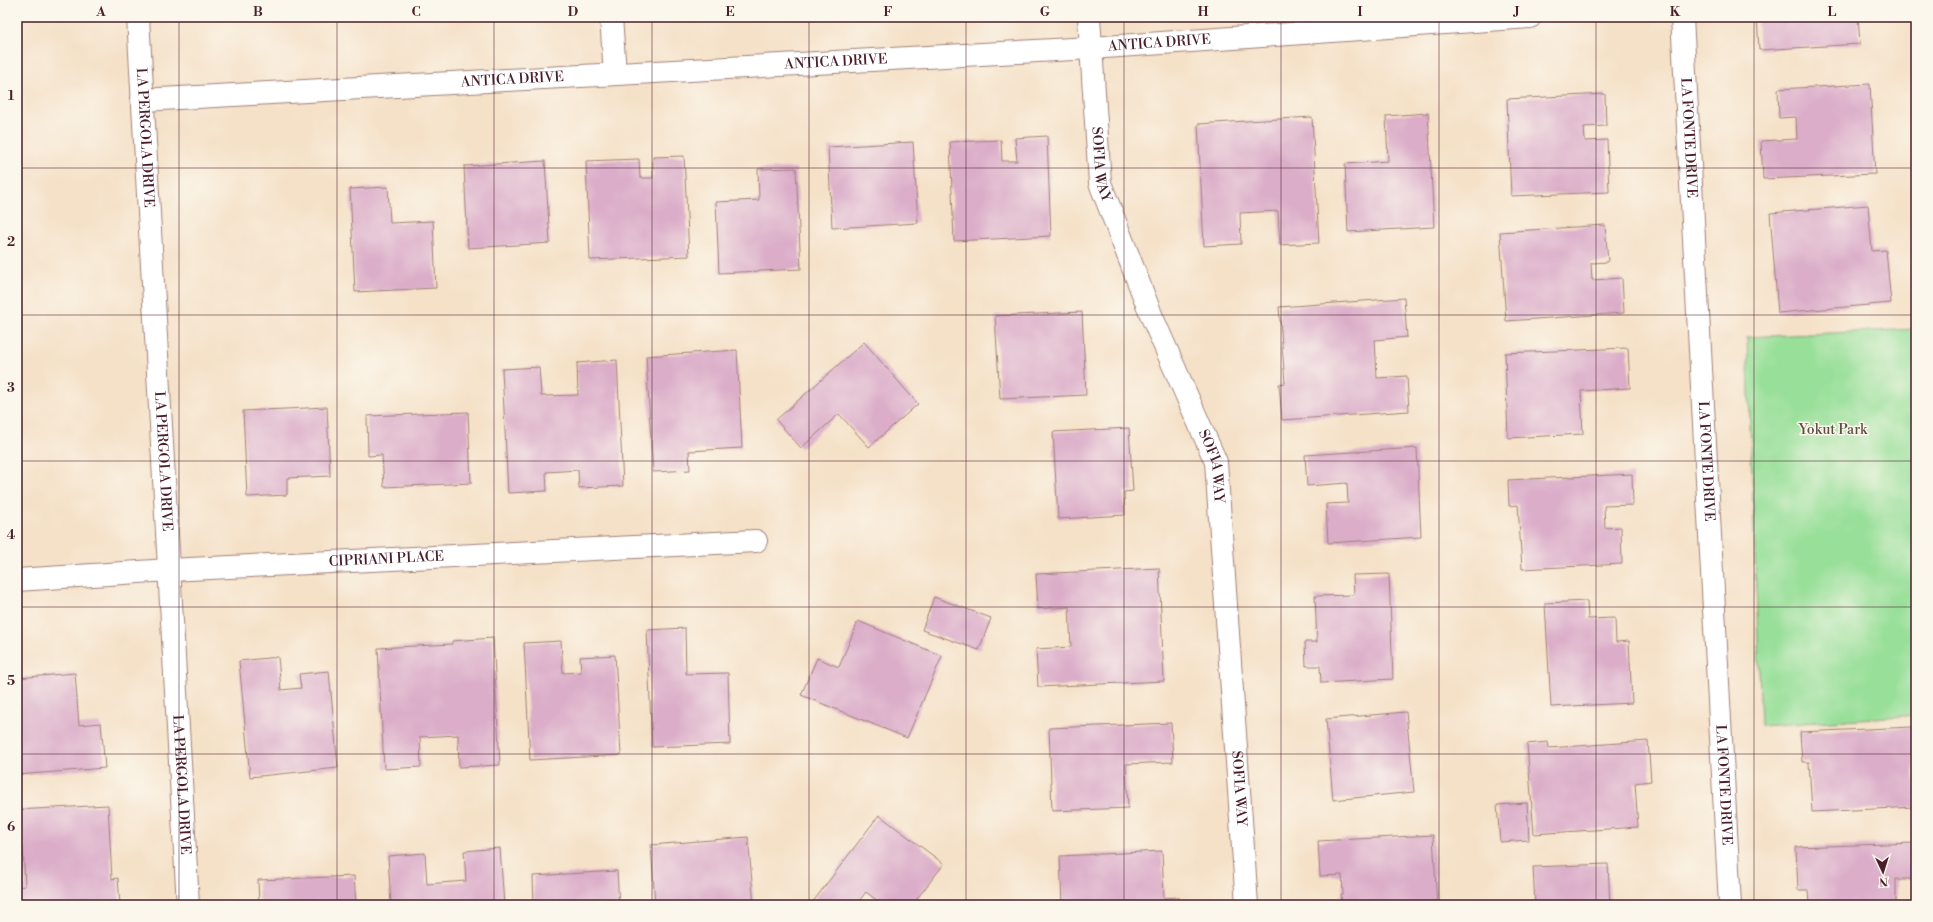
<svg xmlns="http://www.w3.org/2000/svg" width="1933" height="922" font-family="'Libre Bodoni',serif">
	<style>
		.green { fill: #98df99; stroke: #717f62 }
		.building { fill: #dbadc9 }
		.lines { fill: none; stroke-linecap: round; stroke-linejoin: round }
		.minor-casing { stroke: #a0807a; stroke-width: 24 }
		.minor { stroke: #fff; stroke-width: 22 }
		.grid { fill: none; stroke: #4a1f2b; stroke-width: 1; stroke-opacity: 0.55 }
		.labels { text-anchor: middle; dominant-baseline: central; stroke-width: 3; stroke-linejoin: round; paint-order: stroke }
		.street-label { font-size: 14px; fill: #4a1f2b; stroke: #fbf7ec }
		.park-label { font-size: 14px; fill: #5e4f46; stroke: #fbf7ec }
		.neatline { fill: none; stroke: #4a1f2b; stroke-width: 1.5 }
		.grid-label { font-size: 13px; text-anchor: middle; font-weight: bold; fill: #4a1f2b }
	</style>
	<rect width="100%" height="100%" fill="#fbf7ec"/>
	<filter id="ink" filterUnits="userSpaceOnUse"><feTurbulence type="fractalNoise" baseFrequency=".025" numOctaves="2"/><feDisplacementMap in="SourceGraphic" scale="8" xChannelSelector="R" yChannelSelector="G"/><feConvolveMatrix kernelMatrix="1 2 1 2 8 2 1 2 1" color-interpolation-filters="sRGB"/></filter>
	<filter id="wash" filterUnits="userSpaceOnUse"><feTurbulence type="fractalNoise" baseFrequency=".012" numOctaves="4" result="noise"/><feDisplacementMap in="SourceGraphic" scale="16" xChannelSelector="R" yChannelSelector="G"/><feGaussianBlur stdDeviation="0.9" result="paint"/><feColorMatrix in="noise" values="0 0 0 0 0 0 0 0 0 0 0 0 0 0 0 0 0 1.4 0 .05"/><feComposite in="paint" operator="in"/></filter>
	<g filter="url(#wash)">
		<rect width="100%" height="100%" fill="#f5e1c8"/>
		<path class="green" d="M1916,329V715L1761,726L1747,337Z"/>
		<g id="blocks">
			<path class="building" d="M1757,17H1858L1860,44L1759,50Z
				M1870,84L1875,174L1763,179L1761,141L1797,139L1796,117L1779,118L1778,89Z
				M1605,94L1606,126L1584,127L1585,141L1607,140L1609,192L1511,196L1507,99Z
				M1428,113L1434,227L1348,232L1345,164L1388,161L1386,116Z
				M1312,117L1319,243L1280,245L1278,211L1240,213L1241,244L1204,246L1198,124Z
				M1047,136L1051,236L954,241L950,142L1001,140L1002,161H1017L1015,138Z
				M913,142L918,223L832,228L828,147Z
				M684,156L689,256L590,260L586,161L639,159L640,178H653V157Z
				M545,161L550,243L468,248L464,166Z
				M796,168L801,269L719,273L716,202L759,200L758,169Z
				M388,187L390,223L433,221L436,288L355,292L350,189Z
				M1868,205L1872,251L1886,250L1891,303L1778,313L1770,213Z
				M1605,225L1608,262L1591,263L1592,280L1622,278L1624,313L1506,321L1500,232Z
				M1404,298L1407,337L1375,340L1377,378L1407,376L1409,411L1282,420L1279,384L1285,383L1279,307Z
				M1082,312L1086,395L1000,399L995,316Z
				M864,342L918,404L869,447L839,414L801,448L776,420Z
				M1628,348L1630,388L1581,391L1583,434L1508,438L1505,353Z
				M737,350L742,448L689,451L690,470L653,472L646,356Z
				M617,360L623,486L579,488L578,470L546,472L547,491L508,493L502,369L539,367L541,396L578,395L577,363Z
				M327,407L330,476L287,478V495L247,497L243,411Z
				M468,412L471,483L384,487L382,455L368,456L367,416Z
				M1129,428L1133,491L1124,492L1125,515L1058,519L1053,432Z
				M1417,448L1421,537L1328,543L1326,504L1348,503L1347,483L1307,486L1305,455Z
				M1632,474L1633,505L1604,506L1605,528L1621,527L1622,564L1522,569L1518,505L1509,506L1508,480Z
				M1159,568L1164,681L1038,687L1036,649L1071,647L1069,607L1038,609L1036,574Z
				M1389,574L1393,679L1321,683L1320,666H1306L1305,642H1317L1315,596L1354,595L1353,575Z
				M934,597L991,618L979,650L922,630Z
				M1587,601L1588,619L1615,618L1616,642L1629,641L1632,703L1551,707L1545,603Z
				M858,621L942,656L907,738L801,695L817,658L839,667Z
				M685,628L686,674L728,673L730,744L652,747L647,630Z
				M493,638L500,765L459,767L458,735L420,737L421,767L384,769L378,648L452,644V641Z
				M561,641L563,673L581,672L580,657L615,655L621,755L530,760L524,643Z
				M278,657L281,690L301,688L299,674L329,671L338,768L250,777L239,661Z
				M75,673L79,725L101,723L105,768L17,775V678Z
				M1406,712L1414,792L1333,800L1326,719Z
				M1171,723L1173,762L1126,764L1128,808L1052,811L1049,728Z
				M1912,727L1916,807L1812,812L1809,762H1802L1800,732Z
				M1648,741L1651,781L1635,783L1638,827L1534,834L1527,744L1548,742L1549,748Z
				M1527,803L1529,840L1500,842L1497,805Z
				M108,805L112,879L118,878L120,905H17V887L25,886L23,847H17V810Z
				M879,815L944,864L912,905H883L866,892L856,905H815L812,903Z
				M1433,835L1437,905H1342L1341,894H1343L1342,875L1320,876L1318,841Z
				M748,837L754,905H655L651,845Z
				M1916,843V879H1896V905H1809L1808,890H1798L1796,847Z
				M500,848L504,905H391L388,856L425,853L427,884L466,881L464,851Z
				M1162,851L1164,898L1179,897V905H1062L1060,856Z
				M1608,864L1610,905H1535L1533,867Z
				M617,871L619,905H534L533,876Z
				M354,876L356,905H259L258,880Z"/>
		</g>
	</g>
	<g filter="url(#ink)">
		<use href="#blocks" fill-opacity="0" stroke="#a0807a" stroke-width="1"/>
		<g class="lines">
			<defs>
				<g id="minor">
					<path id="s1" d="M138,17L188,905"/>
					<path d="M611,17L615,74"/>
					<path id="s2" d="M1089,17L1100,183L1152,317L1216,462L1247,905"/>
					<path id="s3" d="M1682,17L1730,905"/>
					<path id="s4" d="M142,100L1091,48L1530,17"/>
					<path id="s5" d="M17,580L169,570L756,541"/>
				</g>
			</defs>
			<use href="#minor" class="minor-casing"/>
			<use href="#minor" class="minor"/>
		</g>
	</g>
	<path class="grid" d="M179,17V905M337,17V905M494,17V905M652,17V905M809,17V905M966,17V905M1124,17V905M1281,17V905M1439,17V905M1596,17V905M1754,17V905M17,168H1916M17,315H1916M17,461H1916M17,607H1916M17,754H1916"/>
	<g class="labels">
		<g class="street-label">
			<text stroke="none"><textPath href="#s4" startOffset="1019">ANTICA DRIVE</textPath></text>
			<text stroke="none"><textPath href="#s4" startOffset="695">ANTICA DRIVE</textPath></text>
			<text stroke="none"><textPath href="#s4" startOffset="371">ANTICA DRIVE</textPath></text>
			<text stroke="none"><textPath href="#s3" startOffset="121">LA FONTE DRIVE</textPath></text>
			<text stroke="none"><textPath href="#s1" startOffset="121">LA PERGOLA DRIVE</textPath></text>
			<text stroke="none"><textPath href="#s2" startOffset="148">SOFIA WAY</textPath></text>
			<text stroke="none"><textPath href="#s1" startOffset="445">LA PERGOLA DRIVE</textPath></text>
			<text stroke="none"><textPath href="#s3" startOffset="445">LA FONTE DRIVE</textPath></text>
			<text stroke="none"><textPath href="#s2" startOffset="472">SOFIA WAY</textPath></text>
			<text stroke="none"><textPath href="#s5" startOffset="370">CIPRIANI PLACE</textPath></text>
			<text stroke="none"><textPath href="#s1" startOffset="769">LA PERGOLA DRIVE</textPath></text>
			<text stroke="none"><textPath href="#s3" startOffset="769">LA FONTE DRIVE</textPath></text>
			<text stroke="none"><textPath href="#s2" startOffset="796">SOFIA WAY</textPath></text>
		</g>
		<g class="park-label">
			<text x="1833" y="430">Yokut Park</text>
		</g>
	</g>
	<rect width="1933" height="922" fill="none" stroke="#fbf7ec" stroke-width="44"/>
	<g transform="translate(1883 872) rotate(176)" stroke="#fbf7ec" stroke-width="3" paint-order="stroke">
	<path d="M0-3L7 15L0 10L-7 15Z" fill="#4a1f2b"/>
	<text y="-6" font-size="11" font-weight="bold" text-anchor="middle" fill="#4a1f2b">N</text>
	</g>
	<rect x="22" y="22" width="1889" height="878" class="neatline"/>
	<g class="grid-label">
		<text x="101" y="16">A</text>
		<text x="258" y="16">B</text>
		<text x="416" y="16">C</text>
		<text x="573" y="16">D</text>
		<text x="730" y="16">E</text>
		<text x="888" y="16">F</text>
		<text x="1045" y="16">G</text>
		<text x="1203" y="16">H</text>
		<text x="1360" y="16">I</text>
		<text x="1517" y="16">J</text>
		<text x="1675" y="16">K</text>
		<text x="1832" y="16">L</text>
		<text x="11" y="100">1</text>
		<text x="11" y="246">2</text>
		<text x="11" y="392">3</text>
		<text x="11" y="539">4</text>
		<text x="11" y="685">5</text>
		<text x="11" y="831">6</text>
	</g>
</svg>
